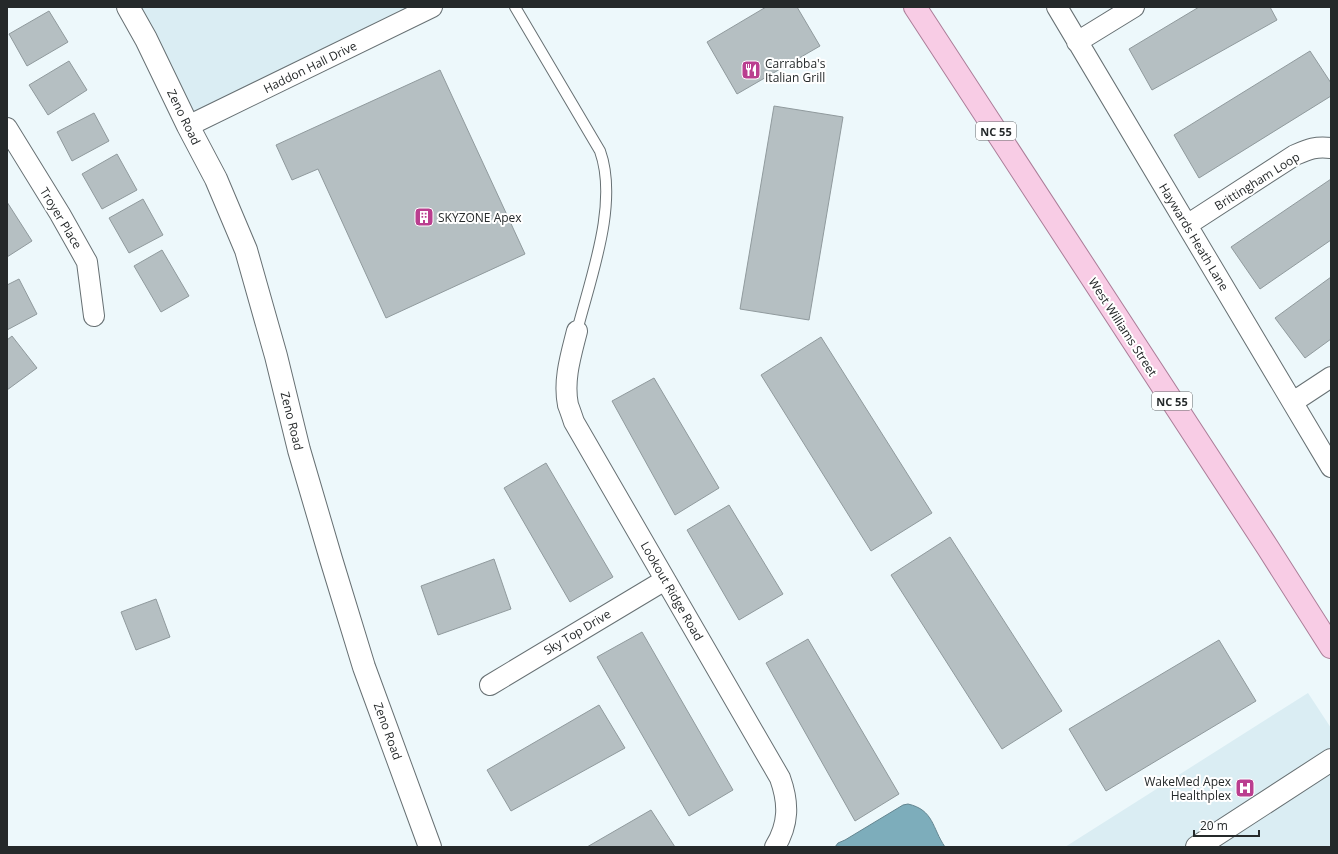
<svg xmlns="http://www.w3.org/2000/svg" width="1338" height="854" font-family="'Open Sans',sans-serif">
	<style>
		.built { fill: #daedf3 }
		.water { fill: #7dadbb; stroke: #638590 }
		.building { fill: #b5bfc2; stroke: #909a9d }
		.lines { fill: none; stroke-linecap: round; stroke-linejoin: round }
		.service-casing { stroke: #677073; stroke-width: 12 }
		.minor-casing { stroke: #677073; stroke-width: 22 }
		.tertiary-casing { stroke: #677073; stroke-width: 24 }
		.primary-casing { stroke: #ab7d98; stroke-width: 24 }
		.service { stroke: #fff; stroke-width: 10 }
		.minor { stroke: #fff; stroke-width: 20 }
		.tertiary { stroke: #fff; stroke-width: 22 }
		.primary { stroke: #f8cce5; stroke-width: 22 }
		.labels { text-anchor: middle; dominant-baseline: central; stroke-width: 4; stroke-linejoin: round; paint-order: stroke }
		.shield { fill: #fff; stroke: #66696a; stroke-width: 1 }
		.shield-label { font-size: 11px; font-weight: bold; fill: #25292a }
		.poi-label { font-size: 12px; fill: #25292a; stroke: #fff; text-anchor: start }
		.street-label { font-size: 12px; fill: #25292a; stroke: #fff }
	</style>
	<rect width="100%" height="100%" fill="#edf8fb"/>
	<path class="built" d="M128,7H432L188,126Z
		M1308,693L1331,728V847H1065Z"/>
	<path class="water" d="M908,804C934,810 932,828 945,847H835L838,843L845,840L903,805Z"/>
	<path class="building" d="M766,7H797L820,46L737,94L707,42Z
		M1199,7H1270L1277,20L1152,90L1129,49Z
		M49,11L68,42L27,66L9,34Z
		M1310,51L1331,83V96L1199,178L1174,135Z
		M69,61L87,90L48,115L29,85Z
		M440,70L525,254L386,318L318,169L292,180L276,145Z
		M774,106L843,117L809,320L740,309Z
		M94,113L109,141L72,161L57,132Z
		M117,154L137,190L102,209L82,174Z
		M1331,179V240L1260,289L1231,247Z
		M143,199L163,235L129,253L109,218Z
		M7,202L32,241L7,257Z
		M162,250L189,296L161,312L134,266Z
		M1331,277V339L1305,358L1275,318Z
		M19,279L37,314L7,330V285Z
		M12,336L37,368L7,390V340Z
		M821,337L932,513L871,551L761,375Z
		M654,378L719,488L675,515L612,401Z
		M546,463L613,577L570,602L504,488Z
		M729,505L783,594L739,620L687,530Z
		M950,537L1062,711L1002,749L891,575Z
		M494,559L511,609L438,635L421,586Z
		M156,599L170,637L136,650L121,612Z
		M642,632L733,790L689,816L597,657Z
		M808,639L899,794L855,821L766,663Z
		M1219,640L1256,701L1106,791L1069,729Z
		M599,705L625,748L511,811L487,770Z
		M651,810L675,847H587Z"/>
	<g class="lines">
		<defs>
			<path id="service" d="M515,7L600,151C619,204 590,279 577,331"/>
			<path id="minor" d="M1057,7L1331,467
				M1077,42L1134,7
				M188,126L432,7
				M7,128L60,214L87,262L94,316
				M1187,225L1295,155C1309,149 1316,146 1331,148
				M577,331C571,355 563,380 568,405C570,410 572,416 574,422L780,778C789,803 789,824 775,847
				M1293,402L1331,377
				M490,685L665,580"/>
			<path id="tertiary" d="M128,7L146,39L188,126L216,179L246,250L276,356L299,450L331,559L364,667L430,847
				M1197,847L1331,760"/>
			<path id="primary" d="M915,7L1268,548L1331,647"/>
		</defs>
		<use href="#service" class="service-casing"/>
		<use href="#minor" class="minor-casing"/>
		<use href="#tertiary" class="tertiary-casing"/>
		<use href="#primary" class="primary-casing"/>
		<use href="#service" class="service"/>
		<use href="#minor" class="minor"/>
		<use href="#tertiary" class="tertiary"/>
		<use href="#primary" class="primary"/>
	</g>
	<defs>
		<symbol id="restaurant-square" viewBox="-11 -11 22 22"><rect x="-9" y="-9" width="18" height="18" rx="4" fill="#ba3e8f" stroke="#fff"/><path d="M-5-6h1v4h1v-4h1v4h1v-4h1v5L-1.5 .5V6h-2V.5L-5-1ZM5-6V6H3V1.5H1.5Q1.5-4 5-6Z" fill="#fff"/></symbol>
		<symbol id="building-square" viewBox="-11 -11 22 22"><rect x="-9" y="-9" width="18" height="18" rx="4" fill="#ba3e8f" stroke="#fff"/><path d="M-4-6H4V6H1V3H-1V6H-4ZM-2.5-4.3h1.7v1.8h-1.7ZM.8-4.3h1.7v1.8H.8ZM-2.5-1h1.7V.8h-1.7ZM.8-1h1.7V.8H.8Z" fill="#fff"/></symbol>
		<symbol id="hospital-square" viewBox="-11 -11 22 22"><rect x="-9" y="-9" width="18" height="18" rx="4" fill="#ba3e8f" stroke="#fff"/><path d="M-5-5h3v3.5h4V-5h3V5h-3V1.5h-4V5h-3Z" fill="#fff"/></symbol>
	</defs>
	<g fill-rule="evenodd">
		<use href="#restaurant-square" x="740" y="59" width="22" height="22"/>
		<use href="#building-square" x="413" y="206" width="22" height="22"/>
		<use href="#hospital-square" x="1234" y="777" width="22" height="22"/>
	</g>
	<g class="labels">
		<g class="shield">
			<rect x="976" y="122" width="40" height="18" rx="3"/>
			<rect x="1152" y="392" width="40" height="18" rx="3"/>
		</g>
		<g class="shield-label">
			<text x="996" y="131">NC 55</text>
			<text x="1172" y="401">NC 55</text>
		</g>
		<g class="poi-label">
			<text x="765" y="63">Carrabba's<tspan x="765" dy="14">Italian Grill</tspan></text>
			<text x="438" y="217">SKYZONE Apex</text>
			<text x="1231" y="781" text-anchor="end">WakeMed Apex<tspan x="1231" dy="14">Healthplex</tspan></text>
		</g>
		<g class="street-label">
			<text transform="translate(310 67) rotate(-26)">Haddon Hall Drive</text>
			<text transform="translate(184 117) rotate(64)">Zeno Road</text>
			<text transform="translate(1257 181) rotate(-32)">Brittingham Loop</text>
			<text transform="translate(61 218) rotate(59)">Troyer Place</text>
			<text transform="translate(1194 237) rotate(59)">Haywards Heath Lane</text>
			<text transform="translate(1123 327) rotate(57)">West Williams Street</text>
			<text transform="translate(292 421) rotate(76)">Zeno Road</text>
			<text transform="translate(672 591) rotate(60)">Lookout Ridge Road</text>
			<text transform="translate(577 632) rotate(-31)">Sky Top Drive</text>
			<text transform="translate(388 731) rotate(70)">Zeno Road</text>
		</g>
	</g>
	<rect width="1338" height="854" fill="none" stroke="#25292a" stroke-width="16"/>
	<path d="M1194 830v6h65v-6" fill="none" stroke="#25292a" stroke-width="2"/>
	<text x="1200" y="830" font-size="12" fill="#25292a" stroke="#ffffff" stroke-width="3" paint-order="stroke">20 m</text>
</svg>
